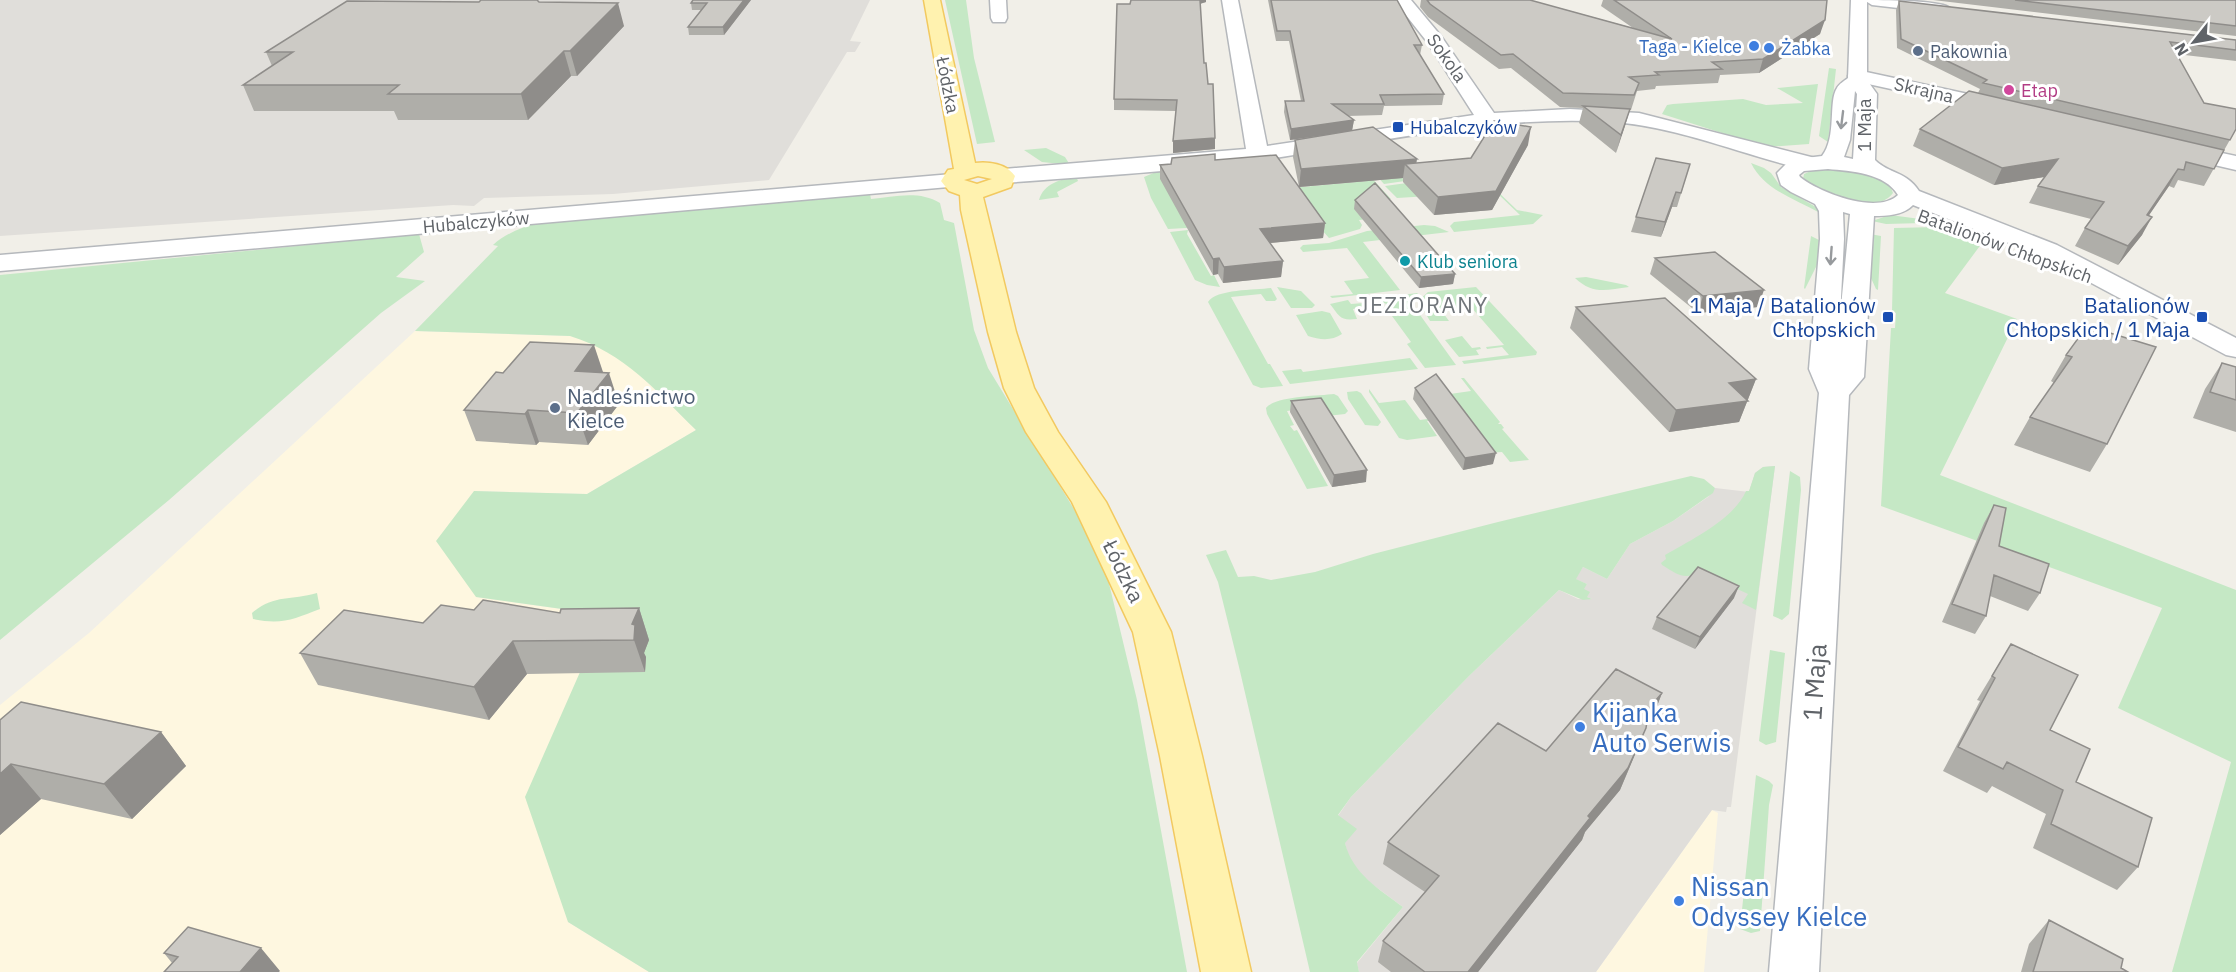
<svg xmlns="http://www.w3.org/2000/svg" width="2236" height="972" font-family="'IBM Plex Sans',sans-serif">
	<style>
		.commercial { fill: #fef7e0 }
		.industrial { fill: #e0deda }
		.green { fill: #c5e8c5 }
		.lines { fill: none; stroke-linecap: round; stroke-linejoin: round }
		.minor-casing { stroke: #b5b8bc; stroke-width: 3 }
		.tertiary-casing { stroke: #b5b8bc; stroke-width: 3 }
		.primary-casing { stroke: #f2c960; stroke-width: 3 }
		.minor { fill: #fff; fill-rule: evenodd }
		.tertiary { fill: #fff; fill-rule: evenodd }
		.primary { fill: #fff2af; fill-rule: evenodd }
		.wall { fill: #afaea9 }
		.shaded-wall { fill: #8f8d8a }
		.building { fill: #cccac5; stroke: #8f8d8a; stroke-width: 1.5 }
		.oneway { stroke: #979a9d }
		.shop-dot { fill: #3f7fe0; stroke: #fff; stroke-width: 2 }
		.service-dot { fill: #5c6f8a; stroke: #fff; stroke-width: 2 }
		.hotel-dot { fill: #d1479c; stroke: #fff; stroke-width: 2 }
		.transit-dot { fill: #1a4fb4; stroke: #fff; stroke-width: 2 }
		.culture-dot { fill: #0f9aa8; stroke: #fff; stroke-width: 2 }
		.labels { text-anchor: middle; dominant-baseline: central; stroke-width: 6; stroke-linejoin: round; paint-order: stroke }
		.far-shop-label { font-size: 18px; fill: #366cbe; stroke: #fff; text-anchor: end }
		.far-service-label { font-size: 18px; fill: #4e5e75; stroke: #fff; text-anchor: start }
		.far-street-label { font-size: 18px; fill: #5f6368; stroke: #fff }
		.far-hotel-label { font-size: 18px; fill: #b23c85; stroke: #fff; text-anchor: start }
		.far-transit-label { font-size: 18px; fill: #164399; stroke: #fff; text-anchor: start }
		.far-culture-label { font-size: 18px; fill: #0d838f; stroke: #fff; text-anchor: start }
		.transit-label { font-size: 21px; fill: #164399; stroke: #fff; text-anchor: end }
		.service-label { font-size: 21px; fill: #4e5e75; stroke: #fff; text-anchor: start }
		.street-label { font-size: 21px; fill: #5f6368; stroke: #fff }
		.neighbourhood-label { font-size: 22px; letter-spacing: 1.5px; fill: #70757a; stroke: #fff }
		.near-street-label { font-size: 26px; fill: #5f6368; stroke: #fff }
		.near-shop-label { font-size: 26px; fill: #366cbe; stroke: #fff; text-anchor: start }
	</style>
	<rect width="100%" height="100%" fill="#f1efe8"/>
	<path class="commercial" d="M415,331L571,336L594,343L632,367L696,430L587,494L474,491L476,597L562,609L585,663L568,922L649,972H0V705L89,633Z
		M1712,810L1718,813L1704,972H1596Z"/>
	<path class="industrial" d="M0,0H870L850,41L861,42L855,52H847L769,180L613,194L484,198L474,206L453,205L0,236Z
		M1775,466L1731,807H1727L1726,812L1712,810L1596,972H1359L1357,963L1403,907L1361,876L1348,855L1338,816L1351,797L1469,676L1559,590L1578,599H1592L1587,597L1583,589L1587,584L1575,579L1583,567L1607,579L1630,544L1673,521L1708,497L1715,488L1749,492L1755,473L1763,467Z"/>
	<path class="green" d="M945,0H966L974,58L995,142L977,144Z
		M1829,68L1836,69L1828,142L1819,136Z
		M1818,84L1809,144L1766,147L1662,114L1667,105L1673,104L1743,99L1766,105L1803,103L1777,88Z
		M1046,148L1065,157L1070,165L1042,162L1024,150Z
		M1354,151L1403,176L1473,168L1517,210L1543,215L1533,224L1454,232L1450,226L1454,222L1520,215L1496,192L1397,198L1385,186L1407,183L1405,181L1384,184Z
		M1751,163L1764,168L1771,173L1781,187L1816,207L1820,213C1795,199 1764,190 1751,163Z
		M1818,168C1837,169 1888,170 1893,193C1876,217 1825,193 1806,184L1803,179L1804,174Z
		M1188,170L1171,199L1367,181L1368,174L1391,199L1381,200L1395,216L1359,220L1362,225L1360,229L1329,238L1314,221L1168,229L1151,198L1144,177L1156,172Z
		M1076,176L1078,181L1057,192L1059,197L1039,200C1044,183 1060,180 1076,176Z
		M870,194L871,199C893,197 919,190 940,203L944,220L954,223L974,330L988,368L1080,519L1106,571L1137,700L1187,972H649L568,922L525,797L584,663L541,643L562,609L476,597L436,541L474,491L587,494L696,430C656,391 625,353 570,336L415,331L498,246L493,245C505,234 522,227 538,223Z
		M1890,215L1928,220L1923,223L1886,224L1872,221Z
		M1424,225L1435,226L1449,232L1363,242L1400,290L1332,298L1330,296L1353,294L1344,281L1369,278L1347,248L1303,252L1300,248L1303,245L1329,243L1367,231Z
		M1938,227L1982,243L1945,293L2017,319L1940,475L2236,590V972H2172L2231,762L2118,708L2162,608L1881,506L1891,328H1895L1896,313L1892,311L1894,228Z
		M1188,230L1187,234L1211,276L1214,275L1220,287L1207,285L1195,280L1170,232Z
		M419,234L424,252L396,277L425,281L381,313L169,500L0,640V275Z
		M1870,234L1881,236L1878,290L1876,289L1866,267Z
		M1811,236L1819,240L1817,265L1805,289L1804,288Z
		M1586,277L1626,285L1629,287C1606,290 1593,295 1575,278Z
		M1277,287L1301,291L1315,305L1312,308H1291Z
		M1476,287L1537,352L1536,355L1464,364L1462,361L1509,355L1502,347L1487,349L1486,347L1504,345L1471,307L1441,310L1449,321H1430L1418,301L1428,292Z
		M1271,288L1277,299L1275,301H1266L1261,294L1231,297L1268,364H1270L1283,386L1261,388L1253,385L1208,302C1216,289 1255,290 1271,288Z
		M1418,293L1410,301L1456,365L1425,368L1407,344L1411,342L1392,316L1400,314L1390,310L1385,303L1353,309L1357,319C1340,321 1340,317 1330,304L1348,300L1351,304L1376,302L1373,298Z
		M1322,311L1330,313L1342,334C1332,341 1320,340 1308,336L1296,315Z
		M1462,336L1472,348L1480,347L1481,349L1476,350L1479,355L1459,357L1445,340Z
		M1410,358L1418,369L1290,384L1282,371L1301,369L1303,372Z
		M1461,378H1464L1500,422L1498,424H1501L1504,428L1502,429L1529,460L1510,462L1502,452L1489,453L1461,417L1427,421L1437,436L1407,440L1399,438L1369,392V389L1379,403L1405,400L1420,420L1465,414L1450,394L1471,391Z
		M1357,391L1361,393L1381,422L1378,426L1365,425L1348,399L1347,392Z
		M1334,394L1338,396L1348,411L1345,414L1327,416L1321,406L1287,411L1294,425L1290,426L1294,431L1297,430L1328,486L1307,489L1267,414L1266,408C1275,396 1318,396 1334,394Z
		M1775,466L1756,610L1742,603L1748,594L1701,572C1684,580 1678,575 1662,565L1661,563L1666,559L1665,555C1691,540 1734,519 1746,491H1749L1755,473L1763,467Z
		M1790,471L1800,477L1801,490L1789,614L1782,620L1773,616Z
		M1691,476L1704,479L1715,488L1713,493L1673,521L1630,544L1607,579L1583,567L1576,579L1587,584L1584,589L1590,592L1587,597L1592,599L1583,600L1559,590L1469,676L1351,797L1338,815L1357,829L1345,843C1353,874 1379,889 1403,907L1357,962L1359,972H1310L1239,667L1218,582L1206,555L1226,550L1238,577L1254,576L1271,580L1315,572L1373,554L1498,522Z
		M317,593L320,609C294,619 282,625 253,619L252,613C274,594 290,601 317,593Z
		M1770,650L1785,653L1776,742L1766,745L1759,741Z
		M1756,775L1769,781L1773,785L1769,805L1760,931L1751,933L1740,929Z"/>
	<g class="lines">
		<defs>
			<path id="minor" d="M990,0H1006L1007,18L1005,22H993L991,18Z
				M1222,0H1238L1267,146L1474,115L1428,43L1394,0H1411L1441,36L1494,113L1570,109L1639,113L1815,158L1818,163L1815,168L1807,170C1743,155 1679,127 1613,122C1495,114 1378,143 1262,160C1176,172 1090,176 1004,183L996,181L993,176L996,171L1004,169L1246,149Z
				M1864,0C1881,0 1940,0 1950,8L1942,13L1872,5Z
				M1857,70L2005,102L2012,104L2015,108L2012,112L2005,114L1850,80L1848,76L1850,72Z
				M2175,143L2236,156V170L2167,154L2164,149L2167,144Z
				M952,174L960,176L963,181L960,186L0,271V255Z"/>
			<path id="tertiary" d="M1851,0H1867V80L1877,94L1875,160C1889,174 1906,171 1919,191L2057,245L2236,338V357L2226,355L2039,255L1913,205C1904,215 1887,216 1874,216L1864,377L1849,395L1819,972H1769L1819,393L1809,369L1820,239L1819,211L1815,204L1791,192L1781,185L1777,173L1790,160L1822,156C1837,137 1828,101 1837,88C1839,84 1844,81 1848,78ZM1855,91L1857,94L1853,159L1844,157L1850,140ZM1828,169C1851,171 1885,173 1898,195C1877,215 1820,193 1800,177L1799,175L1804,171ZM1843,212L1850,214L1840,317L1844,239Z"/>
			<path id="primary" d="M924,0H940L975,163C988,161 1007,164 1015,176L1011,187L983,197L1016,332L1034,388L1058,432L1106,502L1171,632L1202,756L1251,972H1201L1160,756L1133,632L1072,502L1026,432L1004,388L988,332L961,210L960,195L949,191L941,181L948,170L954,169ZM978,176L992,179L977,184L964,180Z"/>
		</defs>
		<use href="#minor" class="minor-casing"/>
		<use href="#tertiary" class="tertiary-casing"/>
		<use href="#primary" class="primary-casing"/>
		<use href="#minor" class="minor"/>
		<use href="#tertiary" class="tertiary"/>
		<use href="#primary" class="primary"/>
	</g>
	<path class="wall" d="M693,0H751L724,35H689L688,27L701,10H692L691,3Z
		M1131,0H1206V2L1200,4L1204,63L1215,149L1173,153L1176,111L1114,110V99Z
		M1268,0H1397L1422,45L1420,55L1444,94L1442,105L1384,106L1382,115L1348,116L1354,120L1352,130L1416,163L1471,158L1528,145L1492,210L1434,215L1403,182V178L1299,187L1325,223L1323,238L1270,243L1283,261L1281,277L1223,283L1218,274L1213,275L1160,179V165L1215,160L1299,187L1293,157L1295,140L1306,138L1290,140L1284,112L1285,101H1301L1289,41H1276Z
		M1421,0H1530L1633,28L1601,6L1603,0H1827L1820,34L1759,73L1720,75L1718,83L1656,86L1655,89L1637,91L1631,110H1629L1616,153L1579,123L1583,108L1560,107L1511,68L1499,69L1492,64L1428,17L1420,7Z
		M1933,0H2236V36Z
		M1899,1L2236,40V61L2176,54L2204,103L2236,129L2204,186L2178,180L2174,188L2169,186L2148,216L2142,235L2118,265L2075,246L2085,228L2091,219L2029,203L2038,186L2044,177L1994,185L1913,146L1920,129L1978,93L1980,89L1897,48L1896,10Z
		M539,2L624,26L577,76H571L528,120H398L394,111H254L243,85L272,66L266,52Z
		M1690,164L1677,207H1672L1661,237L1631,232L1636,217Z
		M1355,200L1455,274L1453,284L1419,288L1354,209Z
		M1655,258L1758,307L1698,313L1650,274Z
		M1576,307L1756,379L1739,422L1669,432L1570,328Z
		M2087,326L2107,444L2090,472L2014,445L2030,417L2054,383L2051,381L2066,355Z
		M2222,363L2236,367V432L2193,418L2205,389Z
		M603,372L619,404L588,445L539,442L536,445L476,441L464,410Z
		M1415,388L1493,464L1463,470L1413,399Z
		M1291,401L1366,482L1332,487L1290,412Z
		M1994,505L1999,546L2040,593L2028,611L1990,596L1986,616L1975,634L1942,622L1984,523Z
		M1734,598L1695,649L1652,629L1657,617Z
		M639,608L649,640L644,653L646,657L645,672L527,674L489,720L318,685L300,653L474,610L560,613Z
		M2011,644L2050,730L2076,782L2138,867L2117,890L2033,848L2046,814L1992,786L1987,793L1943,771L1980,701L1977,700Z
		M1662,693L1654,714L1647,722L1637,750L1620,790L1585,832L1582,840L1478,972H1391L1378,962L1383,941L1425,892L1383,864L1388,842L1546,751Z
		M0,720L161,732L186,766L132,819L41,799L0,835Z
		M2049,920L2121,968L2128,972H2021L2029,944Z
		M164,953L280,971L164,972L172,963Z"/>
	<path class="shaded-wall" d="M744,0H751L724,35L723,27Z
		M1199,0H1206V2L1199,4Z
		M618,3L624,26L577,76L570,51Z
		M1825,20L1820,34L1759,73L1763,59Z
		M564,51L571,76L528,120L521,94Z
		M1630,109L1625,126L1616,153L1621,135Z
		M1354,120L1352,131L1290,140L1291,129Z
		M1531,127L1528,145L1492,210L1434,215L1438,197Z
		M1215,138V149L1173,153V141Z
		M1417,159L1415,173L1405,164L1403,178L1299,187L1301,169Z
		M2058,159L2050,176L1994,185L2002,168Z
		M2178,169L2169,186L2137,233L2147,215Z
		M1676,192L1672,207L1661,237L1665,222Z
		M2152,217L2142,235L2118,265L2128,246Z
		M1325,223L1323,238L1259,244L1260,229Z
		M1219,258L1218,274L1213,275V259Z
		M1283,261L1281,277L1223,283L1224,267Z
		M1455,274L1453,284L1419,288L1421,277Z
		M1764,290L1758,307L1698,313L1703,296Z
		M594,345L604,375L575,371Z
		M609,373L619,404L588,445L577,413Z
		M1756,379L1739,422L1669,432L1676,410L1729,383Z
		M528,410L539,442L536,445L525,414Z
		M1496,453L1493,464L1463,470L1465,458Z
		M1367,470L1366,482L1332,487L1334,475Z
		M1739,586L1734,598L1695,649L1700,637Z
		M639,608L649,640L644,653L646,657L645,672L634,640L632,624Z
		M513,641L527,674L489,720L474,687Z
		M1662,693L1654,714L1641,729L1649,708Z
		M1646,728L1620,790L1585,832L1582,840L1478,972H1468L1588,816Z
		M161,732L186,766L132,819L104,784Z
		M11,764L41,799L0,835V774Z
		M261,948L280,971L279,972H240Z"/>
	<path class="building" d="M481,0H537L539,2L618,3L570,51H564L521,94H388L399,85H243L293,52H266L347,1L479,2Z
		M693,0H744L723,27H688L707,3H691Z
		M1131,0H1200L1204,63H1206L1208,84H1213L1215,138L1173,141L1177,100L1114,99L1117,4H1130Z
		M1271,0H1397L1422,45H1414L1444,94L1380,95L1384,104H1332L1354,120L1291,129L1285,101H1304L1290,31H1277Z
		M1427,0H1530L1672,39L1614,0H1827L1825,20L1763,59L1712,62L1722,69L1655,72L1659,75L1629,77L1639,83L1634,95L1563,93L1513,54L1501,55L1494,50L1430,4Z
		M2015,0H2236V26Z
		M1899,1L2236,40V50L2170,42L2204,103L2236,109V129L2230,140L1983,83L1987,80L1901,39Z
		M1969,91L2224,150L2214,169L2186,162L2184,170L2178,169L2147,215L2152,217L2128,246L2085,228L2104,202L2038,186L2058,159L2002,168L1920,129Z
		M1583,106L1630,109L1621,135Z
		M1494,121L1531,127L1496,191L1438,197L1405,164L1471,158Z
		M1373,127L1417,159L1301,169L1295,140Z
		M1215,154V160L1276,155L1325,223L1260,229L1283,261L1224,267L1219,258L1213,259L1160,165L1171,164L1172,158Z
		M1656,158L1690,164L1681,193L1676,192L1665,222L1636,217Z
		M1375,183L1455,274L1421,277L1355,200Z
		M1715,252L1764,290L1703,296L1655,258Z
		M1665,298L1756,379L1729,383L1748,401L1676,410L1576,307Z
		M2087,326L2156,347L2107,444L2030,417L2072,357L2066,355Z
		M530,342L594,345L575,371L609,373L577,413L528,410L525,414L464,410L496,372L503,373Z
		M2222,363L2236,367V400L2210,392Z
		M1436,374L1496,453L1465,458L1415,388Z
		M1321,398L1367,470L1334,475L1291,401Z
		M1994,505L2006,508L1999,546L2049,564L2040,593L1994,575L1986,616L1952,604Z
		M1698,567L1739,586L1700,637L1657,617Z
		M483,600L560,613L561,609L639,608L632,624L635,625L634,640L513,641L474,687L300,653L344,610L423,623L441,605L474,610Z
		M2011,644L2078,675L2050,730L2090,749L2076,782L2152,818L2138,867L2051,824L2063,790L2007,762L2003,769L1958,747L1995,678L1992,676Z
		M1616,669L1662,693L1649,708L1646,728L1628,768L1588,816L1590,818L1468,972H1425L1383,941L1439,876L1388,842L1498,723L1546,751Z
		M21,702L161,732L104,784L11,764L0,774V720Z
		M2049,920L2123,959L2121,968L2128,972H2033Z
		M188,927L261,948L240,972H164L178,957L164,953Z"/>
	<defs><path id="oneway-shaft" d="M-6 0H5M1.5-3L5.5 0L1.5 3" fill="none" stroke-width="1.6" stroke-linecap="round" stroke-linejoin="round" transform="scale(1.5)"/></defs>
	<g class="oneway">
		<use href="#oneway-shaft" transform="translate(1842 120) rotate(97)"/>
		<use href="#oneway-shaft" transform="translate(1831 256) rotate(94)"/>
	</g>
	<g class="shop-dot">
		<circle cx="1754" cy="46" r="6"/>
		<circle cx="1769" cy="48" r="6"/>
		<circle cx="1580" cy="727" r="6"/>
		<circle cx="1679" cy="901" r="6"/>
	</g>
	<g class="service-dot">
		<circle cx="1918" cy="51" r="6"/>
		<circle cx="555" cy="408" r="6"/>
	</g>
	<circle class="hotel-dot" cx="2009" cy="90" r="6"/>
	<g class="transit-dot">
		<rect x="1392" y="121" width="12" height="12" rx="3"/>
		<rect x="1882" y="311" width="12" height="12" rx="3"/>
		<rect x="2196" y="311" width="12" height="12" rx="3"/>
	</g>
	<circle class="culture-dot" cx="1405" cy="261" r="6"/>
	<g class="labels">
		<g class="far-shop-label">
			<text x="1742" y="46">Taga - Kielce</text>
			<text x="1781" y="48" text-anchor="start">Żabka</text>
		</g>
		<g class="far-service-label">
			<text x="1930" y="51">Pakownia</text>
		</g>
		<g class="far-street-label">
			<text transform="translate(1447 58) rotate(55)">Sokola</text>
			<text transform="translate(948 85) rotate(79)">Łódzka</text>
			<text transform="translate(1924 90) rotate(13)">Skrajna</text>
			<text transform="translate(1864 125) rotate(-90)">1 Maja</text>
			<text transform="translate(476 222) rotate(-5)">Hubalczyków</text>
			<text transform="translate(2005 246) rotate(20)">Batalionów Chłopskich</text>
		</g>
		<g class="far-hotel-label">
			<text x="2021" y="90">Etap</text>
		</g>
		<g class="far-transit-label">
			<text x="1410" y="127">Hubalczyków</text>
		</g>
		<g class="far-culture-label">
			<text x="1417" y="261">Klub seniora</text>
		</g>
		<g class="transit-label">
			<text x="1876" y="305">1 Maja / Batalionów<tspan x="1876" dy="24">Chłopskich</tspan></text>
			<text x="2190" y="305">Batalionów<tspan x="2190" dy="24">Chłopskich / 1 Maja</tspan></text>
		</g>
		<g class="service-label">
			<text x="567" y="396">Nadleśnictwo<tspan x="567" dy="24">Kielce</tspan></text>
		</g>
		<g class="street-label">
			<text transform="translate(1124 571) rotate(64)">Łódzka</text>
		</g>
		<g class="neighbourhood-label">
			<text x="1423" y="304">JEZIORANY</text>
		</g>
		<g class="near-street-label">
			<text transform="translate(1814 682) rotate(-86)">1 Maja</text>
		</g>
		<g class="near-shop-label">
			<text x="1592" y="712">Kijanka<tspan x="1592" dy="30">Auto Serwis</tspan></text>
			<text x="1691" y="886">Nissan<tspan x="1691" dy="30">Odyssey Kielce</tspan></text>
		</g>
	</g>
	<g transform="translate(2194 42) rotate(239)" stroke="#ffffff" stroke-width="4.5" paint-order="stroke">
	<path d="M0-4.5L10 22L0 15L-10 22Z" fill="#5f6368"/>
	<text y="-9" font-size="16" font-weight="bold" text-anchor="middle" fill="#5f6368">N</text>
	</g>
</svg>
